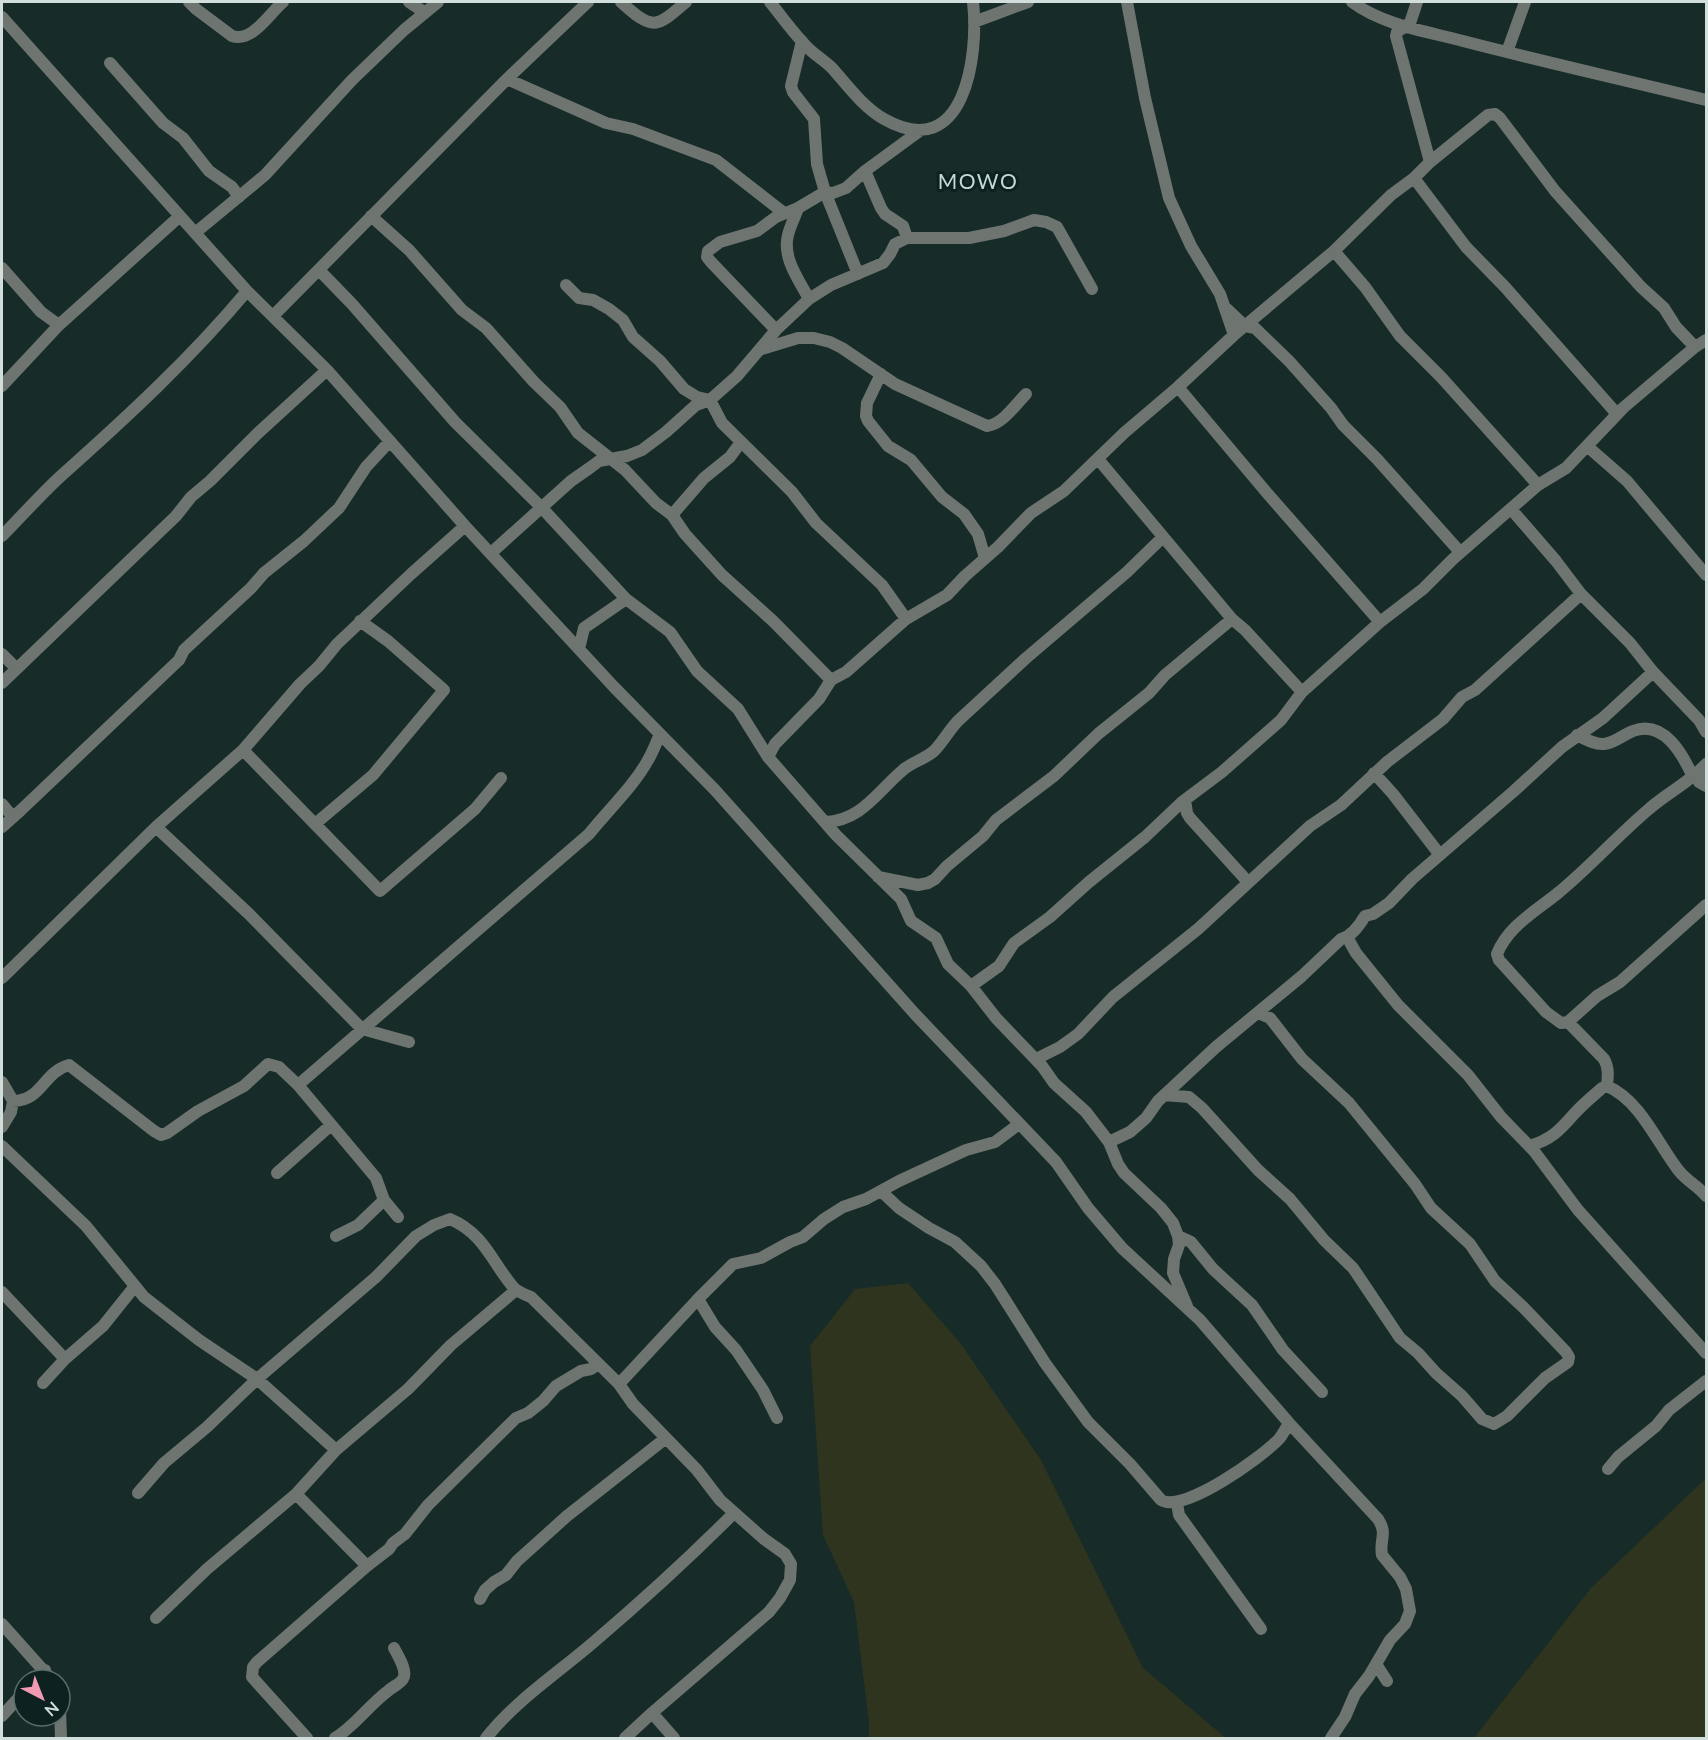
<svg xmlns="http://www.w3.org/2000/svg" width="1708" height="1740" font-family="Lato,sans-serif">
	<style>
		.green { fill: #2e341e }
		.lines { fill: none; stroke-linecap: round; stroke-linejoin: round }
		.minor { stroke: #6e7570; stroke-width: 12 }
		.labels { text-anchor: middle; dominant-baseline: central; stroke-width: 6; stroke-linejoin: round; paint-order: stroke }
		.quarter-label { font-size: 21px; letter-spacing: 1.5px; fill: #c2dad8; stroke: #0d2120 }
	</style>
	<rect width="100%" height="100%" fill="#172b29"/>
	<path class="green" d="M908,1283L961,1344L1041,1460L1143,1668L1226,1738H869V1722L854,1602L823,1535L810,1346L855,1289Z
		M1706,1478V1738H1474L1591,1588Z"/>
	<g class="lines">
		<path class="minor" d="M189,2L196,9L232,36C252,43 269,14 283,2
			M409,2L424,12
			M621,2C653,31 656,28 686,2
			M770,2C782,17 794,34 808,48C815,55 825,61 832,68C848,86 863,107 884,119C965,165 979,55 973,2
			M1127,2L1145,98L1169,198L1191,246L1220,294L1234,335
			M1352,2C1383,25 1425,31 1463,41C1544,62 1625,80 1706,100
			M1417,2L1410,23L1397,32L1396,36L1430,162
			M2,17L247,291L327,370L465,526L614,687L715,790L915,1014L1056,1162L1088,1208L1122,1248L1200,1320L1289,1423L1378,1519C1388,1534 1379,1540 1382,1555L1400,1577L1406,1589L1410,1611L1405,1624L1390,1640L1369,1676L1355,1694L1345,1717L1331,1738
			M974,22L1028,2
			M802,41L791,86L793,92L814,119L817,164L825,192L858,274
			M1507,52L1525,2
			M110,63L163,123L183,138L209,171L232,187L239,197
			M507,79L606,123L633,129L716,160L784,213
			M865,171L881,208L885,214L903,226L907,238
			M1414,178L1466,247L1505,287L1617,414
			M798,208C795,217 790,226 788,235C782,258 799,280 809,299
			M371,216L409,250L462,310L486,328L534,382L560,407L578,433L625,470L656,503L672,515L685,534L722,575L773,621L831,680
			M195,233L265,175L352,80L404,30L438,2
			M1334,251L1365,287L1400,336L1441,377L1538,485
			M2,268L41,312L59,325
			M319,270L352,304L455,422L542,508L626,599L670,632L697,671L738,709L768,757L836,835L901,899L911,921L936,938L948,964L971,986L996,1018L1042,1066L1054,1083L1086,1112L1109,1142L1118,1164L1124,1173L1161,1208L1173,1223L1178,1236L1179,1245L1174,1259L1173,1273L1187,1306
			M566,285L579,298L593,300L609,309L623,320L633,337L660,361L684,389L697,397L710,400L722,423L792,492L816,523L882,585L906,619
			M1226,308L1245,326L1255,328L1289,361L1331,408L1343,425L1377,459L1460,552
			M273,316L507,79L588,2
			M776,330L711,262L707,257L708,251L720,242L757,231L776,217L798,208L825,192L833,193L846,188L865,171L921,130
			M759,350L798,338H814L830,342L842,348L895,384L987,426C1003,424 1015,405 1026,394
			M881,374L867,403L866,416L868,421L888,446L911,460L942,497L964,514L978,534L985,558
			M2,386L59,325L180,216
			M1178,387L1267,493L1380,622
			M1587,446L1627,481L1706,575
			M1098,459L1232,619L1245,630L1302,692
			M1511,509L1556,561L1581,594L1630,643L1653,672L1699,720L1706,732
			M672,515L704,478L730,457L741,442
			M2,536C22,516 41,494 62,475C127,417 191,358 247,291
			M491,553L571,481L591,467L599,461L627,456L642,450L666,432L696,405L710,400L737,376L776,330L809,299L831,285L883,263L890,254L895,244L907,238H969L1004,231L1034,220L1046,222L1057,227L1092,289
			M579,649L584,628L626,599
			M2,654L16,668
			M2,683L176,516L191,497L210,481L258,433L327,370
			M1577,735C1585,739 1595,745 1604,744C1615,743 1624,734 1633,731C1664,719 1683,755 1693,777
			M243,750L380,891L475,809L501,778
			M768,757L775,744L819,699L831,680L846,672L906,619L947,595L965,576L998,547L1031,513L1064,491L1124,433L1178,387L1234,335L1334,251L1391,195L1414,178L1430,162L1488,115L1495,114L1500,118L1555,191L1641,287L1664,308L1676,327L1695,347
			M1706,764C1690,782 1667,793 1649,809C1617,836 1590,867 1558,893C1536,911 1508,926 1497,954L1499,960L1546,1012L1561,1023L1568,1022L1597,996L1620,982L1706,905
			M1374,773L1393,794L1440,855
			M1699,773V782L1706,786
			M1185,800L1187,813L1190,818L1248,882
			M2,804L12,816
			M825,822C861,821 877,792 903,770C912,762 925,759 934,751C944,741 950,728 960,719L1025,659L1127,572L1163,537
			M315,824L373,775L444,690L388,641L360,621
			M2,827L21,810L179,660L184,650L251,588L264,573L304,541L339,508L366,467L390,441
			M156,827L249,914L362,1029L409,1042
			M878,877L918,885L928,883L935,879L947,866L983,836L996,820L1054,776L1098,734L1149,693L1165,675L1232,619
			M1347,937L1356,953L1398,1005L1468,1075L1501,1117L1534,1151L1578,1210L1706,1353
			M2,978L156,827L243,750L300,684L319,666L337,644L411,574L465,526
			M971,986L999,966L1014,943L1050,917L1089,882L1145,837L1182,802L1222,772L1281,720L1302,692L1380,622L1423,589L1453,559L1538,485L1566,468L1623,408L1695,347L1706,340
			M1568,1022L1604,1059C1609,1068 1608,1076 1607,1086
			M1036,1059L1060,1047L1078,1034L1113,997L1198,929L1310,826L1341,805L1387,762L1443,719L1462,697L1475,690L1581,594
			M2,1082L13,1101L11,1112L2,1127
			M298,1085L589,834C608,810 634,786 648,760C653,752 656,743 660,734
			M1607,1086C1641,1101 1657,1143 1679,1171C1687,1181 1699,1187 1706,1196
			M1164,1095L1189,1097L1202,1108L1258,1170L1290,1199L1324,1240L1353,1268L1400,1338L1418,1353L1436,1373L1462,1396L1482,1419L1494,1424L1507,1416L1545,1378L1568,1362L1569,1357L1566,1352L1523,1307L1495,1281L1470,1244L1431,1208L1415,1184L1349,1103L1302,1059L1270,1018L1258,1013
			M13,1101C42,1101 43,1072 69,1065L154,1131L161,1135L167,1133L198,1111L244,1086L268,1064L279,1067L298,1085L376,1178L384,1200L398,1217
			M1109,1142L1130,1132L1146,1118L1158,1101L1216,1047L1302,976L1341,939C1352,936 1359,926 1365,916L1373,914L1389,903L1412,879L1514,791L1562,747L1603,718L1653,672
			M2,1146L86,1226L144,1297L199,1340L257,1379L336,1450
			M1529,1146C1551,1140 1560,1130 1574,1114C1583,1104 1593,1096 1602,1088L1607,1086
			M277,1173L331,1125
			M882,1192L899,1208L929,1228L955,1242L981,1266L995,1284L1045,1363L1088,1422L1130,1464L1161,1500C1183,1514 1262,1457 1279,1439C1283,1434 1286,1428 1289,1423
			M336,1236L358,1225L384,1200
			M1178,1236L1191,1242L1213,1269L1252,1305L1283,1350L1322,1392
			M2,1292L65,1359
			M698,1299L715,1327L736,1350L763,1390L777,1418
			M43,1383L65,1359L103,1326L135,1286
			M619,1384L698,1299L733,1264L761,1258L790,1242L803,1237L824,1219L843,1207L866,1199L899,1181L966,1150L995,1142L1019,1124
			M1608,1469L1618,1457L1656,1426L1669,1410L1706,1381
			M138,1493L164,1463L207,1427L257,1379L376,1277L416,1236L434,1225L450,1219C485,1234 492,1263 514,1288C518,1292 526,1295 531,1297L619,1384L633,1404L697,1470L720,1500L764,1539L785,1554L791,1564L790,1580L780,1598L769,1612L652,1713L625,1738
			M296,1494L367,1566
			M1177,1503L1179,1515L1261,1629
			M480,1599L485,1590L494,1582L506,1575L517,1561L567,1516L666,1438
			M156,1618L207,1569L296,1494L336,1450L408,1389L451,1345L516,1290
			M2,1624L52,1680
			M1376,1664L1387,1681
			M35,1680L45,1670
			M60,1710L61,1738
			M652,1713L674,1738
			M2,1716L24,1692
			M307,1738L252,1677L253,1667L257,1662L367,1566L389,1549L393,1543L405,1534L428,1505L516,1418L528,1413L543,1401L556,1386L581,1371L591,1369L599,1364
			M335,1738C355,1726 369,1705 388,1691C392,1687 400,1684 403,1679C408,1671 398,1656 394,1648
			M486,1738C516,1700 558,1673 595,1641C643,1600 690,1557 734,1513"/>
	</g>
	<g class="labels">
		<g class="quarter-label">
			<text x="978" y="180">MOWO</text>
		</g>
	</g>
	<rect width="1708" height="1740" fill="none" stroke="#d1dedc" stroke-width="6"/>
	<g transform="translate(42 1698) rotate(138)"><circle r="28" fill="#0d2120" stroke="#5b6d6b" stroke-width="1.5"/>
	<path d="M0-4.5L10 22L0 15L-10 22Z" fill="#f09ab4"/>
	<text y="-9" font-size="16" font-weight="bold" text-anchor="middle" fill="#d1dedc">N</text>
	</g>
</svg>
